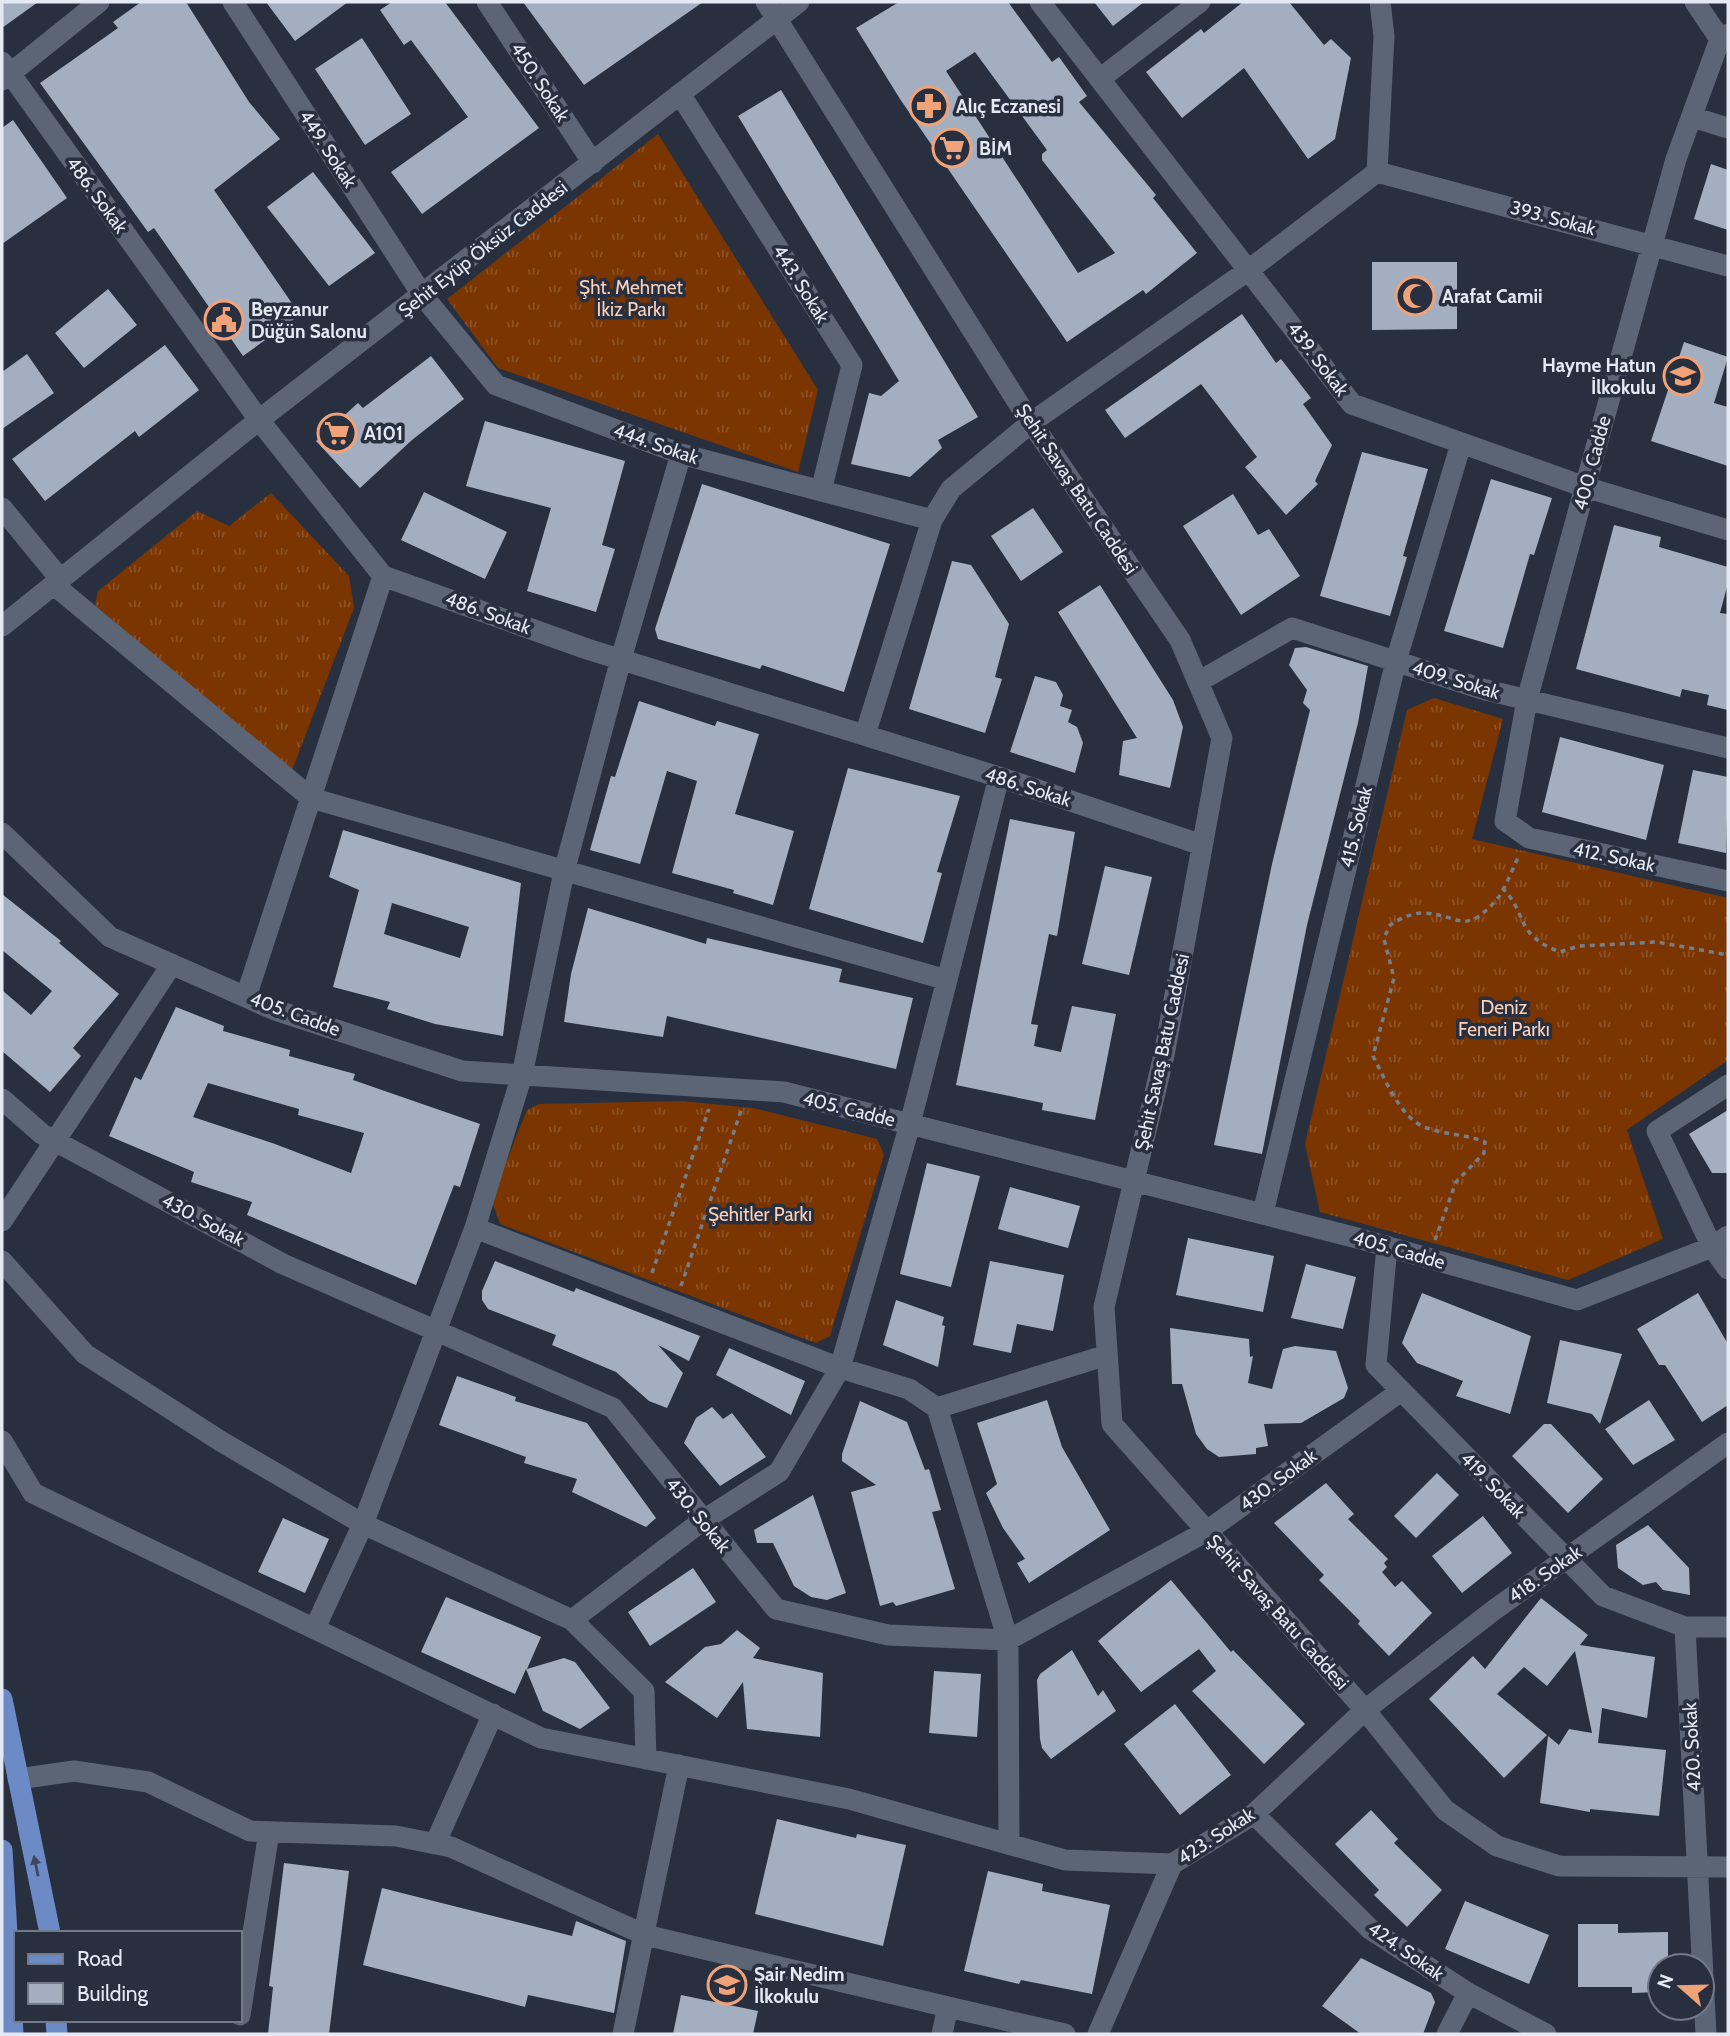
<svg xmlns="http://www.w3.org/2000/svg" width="1730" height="2036" font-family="Cabin,sans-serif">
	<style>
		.grass { fill: url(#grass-tufts) }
		.building { fill: #a4aec1; fill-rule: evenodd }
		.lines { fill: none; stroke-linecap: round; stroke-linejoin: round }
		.path { stroke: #767e8a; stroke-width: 3.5; stroke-dasharray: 5 5; stroke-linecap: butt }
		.minor { stroke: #5b6576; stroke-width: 21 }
		.major { stroke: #6c8bc6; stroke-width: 21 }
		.oneway { fill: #394761 }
		.labels { text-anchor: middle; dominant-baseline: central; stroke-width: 7; stroke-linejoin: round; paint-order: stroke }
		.street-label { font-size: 19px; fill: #e4eaf4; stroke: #28303f }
		.poi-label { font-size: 19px; font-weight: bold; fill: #e4eaf4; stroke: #28303f; text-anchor: start }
		.park-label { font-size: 19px; fill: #fed0b8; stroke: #28303f }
	</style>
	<defs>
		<pattern id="grass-tufts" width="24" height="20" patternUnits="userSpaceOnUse" patternTransform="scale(1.75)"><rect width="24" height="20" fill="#7a3501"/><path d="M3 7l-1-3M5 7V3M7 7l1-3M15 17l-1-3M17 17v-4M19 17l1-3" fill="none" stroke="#8d5227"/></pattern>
	</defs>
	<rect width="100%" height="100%" fill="#28303f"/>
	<path class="grass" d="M658,134L818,390L798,472L498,368L447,299Z
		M271,493L349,576L354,608L291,773L95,605L98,591L197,511L229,526Z
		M1434,698L1503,719L1472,839L1728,898V1060L1627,1130L1663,1239L1568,1280L1320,1212L1305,1144L1407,710Z
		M682,1101L753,1108L877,1139L884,1155L830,1336L816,1343L500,1224L491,1199L527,1110L539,1104Z"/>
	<path class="building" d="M2,2H38L2,28Z
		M141,2H186L249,102L280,139L214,190L300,315L243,356L154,228L148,232L40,83L118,28L113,22Z
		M266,2H348L295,41Z
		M392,2H445L539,128L422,214L391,172L468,117L411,40L404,45L380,10Z
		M523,2H703L584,85Z
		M899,2H1008L1052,62L1059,57L1087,96L1079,102L1156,195L1153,198L1197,253L1146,294L1143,290L1067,342L900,99L856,28ZM975,52L1047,150L1042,154V160L1115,253L1078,273L946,71Z
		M1094,2H1144L1113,26Z
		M1243,2H1289L1324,45L1331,39L1351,58L1335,139L1308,159L1244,68L1182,118L1146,72L1201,29L1204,33Z
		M362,38L411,114L365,145L315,69Z
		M781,90L978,417L938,440L942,448L910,477L851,464L869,393L881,396L899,381L738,116Z
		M13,120L67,198L2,244V128Z
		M1711,164L1728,170V230L1694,219Z
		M313,172L375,253L329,286L267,207Z
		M1372,262H1457V329L1372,330Z
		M108,289L137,325L84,368L55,333Z
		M1242,314L1276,363L1281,359L1311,398L1303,404L1332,445L1315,481L1318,484L1286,515L1245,467L1257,457L1201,384L1125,438L1105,410Z
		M1684,342L1728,357L1714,403L1728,407V466L1651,441Z
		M165,345L199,390L139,437L135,431L45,501L12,459Z
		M27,354L54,393L2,429V372Z
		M431,356L464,399L412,440L360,488L316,441L358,403L363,408Z
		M485,421L625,461L602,545L615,549L596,612L527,591L551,508L466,486Z
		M1362,452L1428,469L1403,556L1407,557L1390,616L1320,596Z
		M1491,479L1552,498L1534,555L1530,554L1503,648L1444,631Z
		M702,484L890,544L844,692L762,665L760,669L658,639L655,629Z
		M424,492L507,532L485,579L401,540Z
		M1233,494L1258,535L1269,529L1300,576L1241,615L1183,526Z
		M1033,508L1063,552L1021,581L991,536Z
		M1614,525L1661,537L1659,547L1728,567V583L1720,613L1728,614V710L1707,705L1709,695L1682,689L1680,697L1576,669Z
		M952,561L971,565L1009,624L995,677L1002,679L985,733L909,709Z
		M1100,585L1173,700L1183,727L1170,788L1119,775L1123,741L1137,738L1058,612Z
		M1306,647L1368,666L1358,723L1307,925L1262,1154L1214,1145L1272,864L1310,710L1303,703L1307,690L1289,665L1295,648Z
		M1035,676L1056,682L1063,695L1060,706L1072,710L1068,722L1077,727L1083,743L1075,773L1010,752Z
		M639,701L715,726L717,721L759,734L735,814L794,831L773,905L733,893L734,890L672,873L697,781L667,771L640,864L590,850L611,776L615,777Z
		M1560,737L1664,765L1646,840L1542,812Z
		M848,768L960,796L937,872L942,873L923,943L809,909Z
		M1693,770L1728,777L1726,853L1678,843Z
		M1010,819L1075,832L1057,936L1049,934L1031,1024L1038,1025L1034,1046L1061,1052L1072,1006L1116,1014L1095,1120L1042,1110L1043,1103L956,1085Z
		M343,830L521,883L503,1036L435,1024L387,1009L390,1002L333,987L359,890L329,877ZM392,903L469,927L460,958L384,934Z
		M1105,866L1152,877L1129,975L1082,964Z
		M2,894L61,941L59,943L119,994L73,1048L81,1056L50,1092L2,1051V990L31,1015L52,991L2,950Z
		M588,908L706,944L707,938L842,969L839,982L913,998L896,1069L667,1016L663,1037L564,1022L571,974Z
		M176,1007L224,1026L223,1031L290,1050L289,1056L355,1074L353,1080L480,1124L460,1187L454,1185L416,1285L247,1215L252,1202L191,1182L194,1172L109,1136L135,1077L141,1080ZM208,1083L299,1109L298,1115L364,1133L351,1173L275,1144L193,1117Z
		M1728,1110V1173H1712L1689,1134Z
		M927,1163L980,1176L951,1287L900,1274Z
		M1010,1187L1080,1206L1068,1248L998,1229Z
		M1188,1238L1274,1256L1263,1312L1176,1295Z
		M495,1261L574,1292L576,1288L700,1336L689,1361L658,1345L683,1373L667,1408L649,1401L616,1372L552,1345L556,1335L488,1309L482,1300V1291Z
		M990,1261L1064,1275L1053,1331L1017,1324L1011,1353L973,1345Z
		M1306,1264L1356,1277L1343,1329L1291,1318Z
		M1422,1293L1531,1336L1510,1414L1456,1396L1463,1381L1417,1363L1402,1343Z
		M1698,1293L1728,1344V1405L1702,1422L1665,1365H1659L1637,1329Z
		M896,1300L944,1317L942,1325L945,1326L938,1367L883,1345Z
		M1170,1328L1249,1339L1250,1357L1253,1356L1248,1383L1272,1389L1283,1349L1295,1346L1336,1351L1348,1388L1344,1398L1301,1423L1264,1424L1268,1446L1256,1448V1454L1219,1457L1207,1449L1196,1434L1182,1384H1172Z
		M1560,1340L1622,1354L1600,1424L1592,1414L1547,1403Z
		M729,1348L805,1381L791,1415L716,1375Z
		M457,1376L516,1397L515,1401L587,1423L656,1518L646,1527L572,1492L577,1479L524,1463L526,1457L439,1425Z
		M1047,1400L1062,1447L1110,1530L1029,1583L1017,1563L1025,1559L1003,1528L986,1493L997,1484L977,1423Z
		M1649,1400L1675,1440L1633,1465L1605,1429Z
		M860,1401L907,1422L925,1470L929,1469L941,1510L932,1512L955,1589L896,1606L893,1602L880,1606L851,1492L876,1485L842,1461V1454Z
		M712,1407L723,1419L732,1413L766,1457L720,1486L684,1443L696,1418Z
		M1544,1424H1551L1603,1479L1568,1513L1512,1456Z
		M1437,1473L1459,1495L1416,1538L1394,1516Z
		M1326,1483L1354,1514L1348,1519L1388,1559L1384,1563L1387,1567L1382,1572L1395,1587L1402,1581L1432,1613L1389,1656L1358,1624L1360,1621L1319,1580L1324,1575L1274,1523Z
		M813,1495L846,1593L827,1600L811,1597L794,1586L773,1543H757L754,1530Z
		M1483,1516L1512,1553L1462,1593L1432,1556Z
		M283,1518L329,1539L305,1593L258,1572Z
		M1648,1525L1689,1568L1690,1595L1663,1590L1656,1582L1643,1585L1618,1568L1616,1545Z
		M693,1568L716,1602L650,1646L628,1612Z
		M1171,1580L1231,1652L1233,1650L1305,1724L1264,1764L1192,1691L1216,1671L1199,1649L1141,1692L1098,1641Z
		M446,1597L541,1637L527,1669L564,1658L575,1662L610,1708L580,1729L543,1711L526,1669L515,1694L421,1652Z
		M1541,1598L1588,1635L1580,1645L1655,1657L1647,1718L1602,1708L1598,1743L1666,1750L1659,1816L1590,1809V1812L1540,1803L1548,1736L1559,1745L1569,1729L1592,1733L1575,1651L1547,1686L1524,1667L1497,1694L1547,1735L1504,1778L1429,1699L1473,1656L1485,1669Z
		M737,1630L760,1648L753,1658L823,1673L820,1737L747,1729L743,1682L717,1718L665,1682L705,1647L721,1644Z
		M1072,1650L1098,1696L1103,1690L1116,1711L1051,1759L1042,1748L1040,1739L1037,1680L1040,1674Z
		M934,1671L981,1674L977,1737L929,1733Z
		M1175,1704L1231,1775L1180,1815L1124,1744Z
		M1371,1810L1398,1839L1394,1843L1442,1890L1407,1927L1374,1895L1379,1890L1335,1844Z
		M777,1819L856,1838L857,1834L906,1845L883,1946L755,1914Z
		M284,1863L349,1871L329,2034H268L273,1987L269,1986Z
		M988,1871L1043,1884L1042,1891L1110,1905L1092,1994L1021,1980L1019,1984L964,1971Z
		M382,1888L572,1936L576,1921L626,1941L614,2013L528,1995L525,2007L363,1965Z
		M1465,1901L1549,1935L1529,1984L1445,1949Z
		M1578,1924H1618V1933L1668,1932V1966H1660V1992L1632,1993V1987H1578Z
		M1361,1958L1431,1993L1435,2002L1423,2034H1361L1322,2006Z
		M681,1995L758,2011L753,2034H673Z"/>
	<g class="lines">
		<path class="path" d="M1502,888C1529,914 1513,934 1560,952L1579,946L1657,942L1728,955
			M1435,1240L1456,1182L1484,1153L1485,1142C1466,1134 1446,1135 1427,1128C1401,1120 1385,1079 1373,1056L1394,978L1384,939L1389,926C1399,919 1411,913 1424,913C1461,915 1464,937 1497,899C1506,888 1512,869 1519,856
			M652,1273L709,1109
			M681,1286L742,1108"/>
		<path class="minor" d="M233,2L423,296L496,385L681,454L932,520
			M487,2L593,163
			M766,2L1022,409L1180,640L1222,738L1164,1055L1104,1307L1112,1424L1365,1710L1445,1810L1497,1846L1559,1866L1728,1867
			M1040,2L1352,404L1585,487L1728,530
			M1695,2L1720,39
			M1728,34L1720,39L1676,159L1585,487L1527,700L1505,821L1529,838L1728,881
			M2,62L259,420L383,576L587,649L999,777L1202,845
			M1101,78L1200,2
			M2,80L99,2
			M680,94L852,365L821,491
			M1692,117L1728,128
			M1377,172L1728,266
			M2,508L61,580
			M54,585L311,798L947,980
			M2,626L259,420L799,2
			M1198,682L1292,628L1482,689L1728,748
			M865,735L932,520L951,489L1032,422L1250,269L1377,172L1384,36L1380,2
			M2,833L110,937L275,1010L462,1071L784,1092L1357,1238L1577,1300L1712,1247L1728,1236
			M246,997L383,576
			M1728,1085L1657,1131L1712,1247L1728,1269
			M2,1099L42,1134L283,1264L613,1408L776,1609L888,1635L1008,1640L1207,1531L1401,1391
			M1263,1213L1396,661L1461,444
			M2,1221L172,964
			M475,1228L840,1368L909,1389L937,1408L1008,1640L1009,1844
			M1387,1246L1376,1365L1603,1596L1685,1627H1728
			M2,1261L85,1354L222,1442L363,1524L572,1620L644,1691L646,1759
			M937,1408L1107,1355
			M2,1441L33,1493L541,1738L849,1799L1065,1860L1172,1864
			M572,1620L702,1521L779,1472L840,1368L910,1124L999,777
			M1685,1627L1706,2034
			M315,1628L363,1524L475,1228L522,1075L564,872L621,659L681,454
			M18,1779L74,1771L148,1782L250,1831L396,1836L451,1847L645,1935L948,2007L942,2034
			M1254,1814L1370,1929L1468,1993L1546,2034
			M435,1844L493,1714
			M948,2007L1065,2034
			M240,2015L269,1832
			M623,2034L679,1765
			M1098,2034L1172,1864L1254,1814L1365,1710L1494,1610L1728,1443
			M1447,2034L1468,1993"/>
		<path class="major" d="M2,1699L50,1933
			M2,1850L13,2034
			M56,2020L57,2034"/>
	</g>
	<defs><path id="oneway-solid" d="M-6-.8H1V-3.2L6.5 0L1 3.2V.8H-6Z" transform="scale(1.75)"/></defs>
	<use class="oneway" href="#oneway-solid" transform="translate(36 1866) rotate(-102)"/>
	<defs>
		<symbol id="pharmacy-ring" viewBox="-11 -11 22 22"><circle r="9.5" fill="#28303f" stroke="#f0a279" stroke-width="1.5"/><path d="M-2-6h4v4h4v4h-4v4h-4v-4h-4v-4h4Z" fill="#f0a279"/></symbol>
		<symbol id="supermarket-ring" viewBox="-11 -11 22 22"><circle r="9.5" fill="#28303f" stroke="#f0a279" stroke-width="1.5"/><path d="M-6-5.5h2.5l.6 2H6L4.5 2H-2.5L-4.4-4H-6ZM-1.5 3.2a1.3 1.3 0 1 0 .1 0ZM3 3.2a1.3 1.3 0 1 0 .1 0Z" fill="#f0a279"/></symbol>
		<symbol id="mosque-ring" viewBox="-11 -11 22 22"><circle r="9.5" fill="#28303f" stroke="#f0a279" stroke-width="1.5"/><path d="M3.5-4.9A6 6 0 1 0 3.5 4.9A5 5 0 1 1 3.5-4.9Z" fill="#f0a279"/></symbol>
		<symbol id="civic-ring" viewBox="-11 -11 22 22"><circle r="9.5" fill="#28303f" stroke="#f0a279" stroke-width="1.5"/><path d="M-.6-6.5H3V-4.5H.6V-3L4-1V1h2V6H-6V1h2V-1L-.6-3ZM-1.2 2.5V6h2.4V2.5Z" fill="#f0a279"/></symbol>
		<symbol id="school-ring" viewBox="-11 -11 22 22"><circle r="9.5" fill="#28303f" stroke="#f0a279" stroke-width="1.5"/><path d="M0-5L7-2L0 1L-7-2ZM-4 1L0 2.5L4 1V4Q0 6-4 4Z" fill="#f0a279"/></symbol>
	</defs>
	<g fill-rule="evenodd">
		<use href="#pharmacy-ring" x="907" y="84" width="44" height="44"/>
		<use href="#supermarket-ring" x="930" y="126" width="44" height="44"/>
		<use href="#mosque-ring" x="1393" y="274" width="44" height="44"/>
		<use href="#civic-ring" x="202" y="298" width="44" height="44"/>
		<use href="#school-ring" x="1661" y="354" width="44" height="44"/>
		<use href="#supermarket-ring" x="315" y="411" width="44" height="44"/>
		<use href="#school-ring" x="705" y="1963" width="44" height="44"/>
	</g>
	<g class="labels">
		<g class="street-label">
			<text transform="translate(540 82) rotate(57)">450. Sokak</text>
			<text transform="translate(328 149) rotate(57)">449. Sokak</text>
			<text transform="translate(97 195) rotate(54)">486. Sokak</text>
			<text transform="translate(1553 218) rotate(15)">393. Sokak</text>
			<text transform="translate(483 249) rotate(-38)">Şehit Eyüp Öksüz Caddesi</text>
			<text transform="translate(801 284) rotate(58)">443. Sokak</text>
			<text transform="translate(1318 359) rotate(53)">439. Sokak</text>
			<text transform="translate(656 444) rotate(19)">444. Sokak</text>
			<text transform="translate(1592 463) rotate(-75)">400. Cadde</text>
			<text transform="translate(1077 489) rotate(56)">Şehit Savaş Batu Caddesi</text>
			<text transform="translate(488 613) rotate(20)">486. Sokak</text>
			<text transform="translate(1456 680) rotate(17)">409. Sokak</text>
			<text transform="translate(1028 787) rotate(18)">486. Sokak</text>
			<text transform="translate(1356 827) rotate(-76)">415. Sokak</text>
			<text transform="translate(1614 857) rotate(12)">412. Sokak</text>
			<text transform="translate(295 1014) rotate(20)">405. Cadde</text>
			<text transform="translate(1162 1052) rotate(-78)">Şehit Savaş Batu Caddesi</text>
			<text transform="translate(849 1109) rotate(14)">405. Cadde</text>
			<text transform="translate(203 1220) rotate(28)">430. Sokak</text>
			<text transform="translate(1399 1250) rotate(16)">405. Cadde</text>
			<text transform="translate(1278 1480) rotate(-36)">430. Sokak</text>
			<text transform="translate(1493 1485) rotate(46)">419. Sokak</text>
			<text transform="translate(698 1515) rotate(51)">430. Sokak</text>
			<text transform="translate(1545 1574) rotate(-35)">418. Sokak</text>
			<text transform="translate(1278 1612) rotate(48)">Şehit Savaş Batu Caddesi</text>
			<text transform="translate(1692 1747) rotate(-93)">420. Sokak</text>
			<text transform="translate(1216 1836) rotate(-33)">423. Sokak</text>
			<text transform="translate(1406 1951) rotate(35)">424. Sokak</text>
		</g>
		<g class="poi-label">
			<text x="956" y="106">Alıç Eczanesi</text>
			<text x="979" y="148">BİM</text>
			<text x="1442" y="296">Arafat Camii</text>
			<text x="251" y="309">Beyzanur<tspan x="251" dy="22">Düğün Salonu</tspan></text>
			<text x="1656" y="365" text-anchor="end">Hayme Hatun<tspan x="1656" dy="22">İlkokulu</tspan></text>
			<text x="364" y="433">A101</text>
			<text x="754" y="1974">Şair Nedim<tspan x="754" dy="22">İlkokulu</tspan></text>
		</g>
		<g class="park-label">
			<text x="631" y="287">Şht. Mehmet<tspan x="631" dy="22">İkiz Parkı</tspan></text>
			<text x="1504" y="1007">Deniz<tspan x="1504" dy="22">Feneri Parkı</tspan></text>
			<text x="760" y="1214">Şehitler Parkı</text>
		</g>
	</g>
	<rect width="1730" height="2036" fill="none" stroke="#e4eaf4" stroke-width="7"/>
	<rect x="14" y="1931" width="228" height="91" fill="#28303f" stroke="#737a87" stroke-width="2"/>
	<rect x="28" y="1954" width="35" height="10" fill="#6c8bc6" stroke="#737a87" stroke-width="2"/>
	<text x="77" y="1966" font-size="21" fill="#e4eaf4">Road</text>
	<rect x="28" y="1983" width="35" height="21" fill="#a4aec1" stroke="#737a87" stroke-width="2"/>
	<text x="77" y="2001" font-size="21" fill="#e4eaf4">Building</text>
	<g transform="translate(1681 1987) rotate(290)"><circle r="33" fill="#28303f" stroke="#737a87" stroke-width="2"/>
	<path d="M0-5L12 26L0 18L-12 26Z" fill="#f0a279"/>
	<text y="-10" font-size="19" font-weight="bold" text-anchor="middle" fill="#e4eaf4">N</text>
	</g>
</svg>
